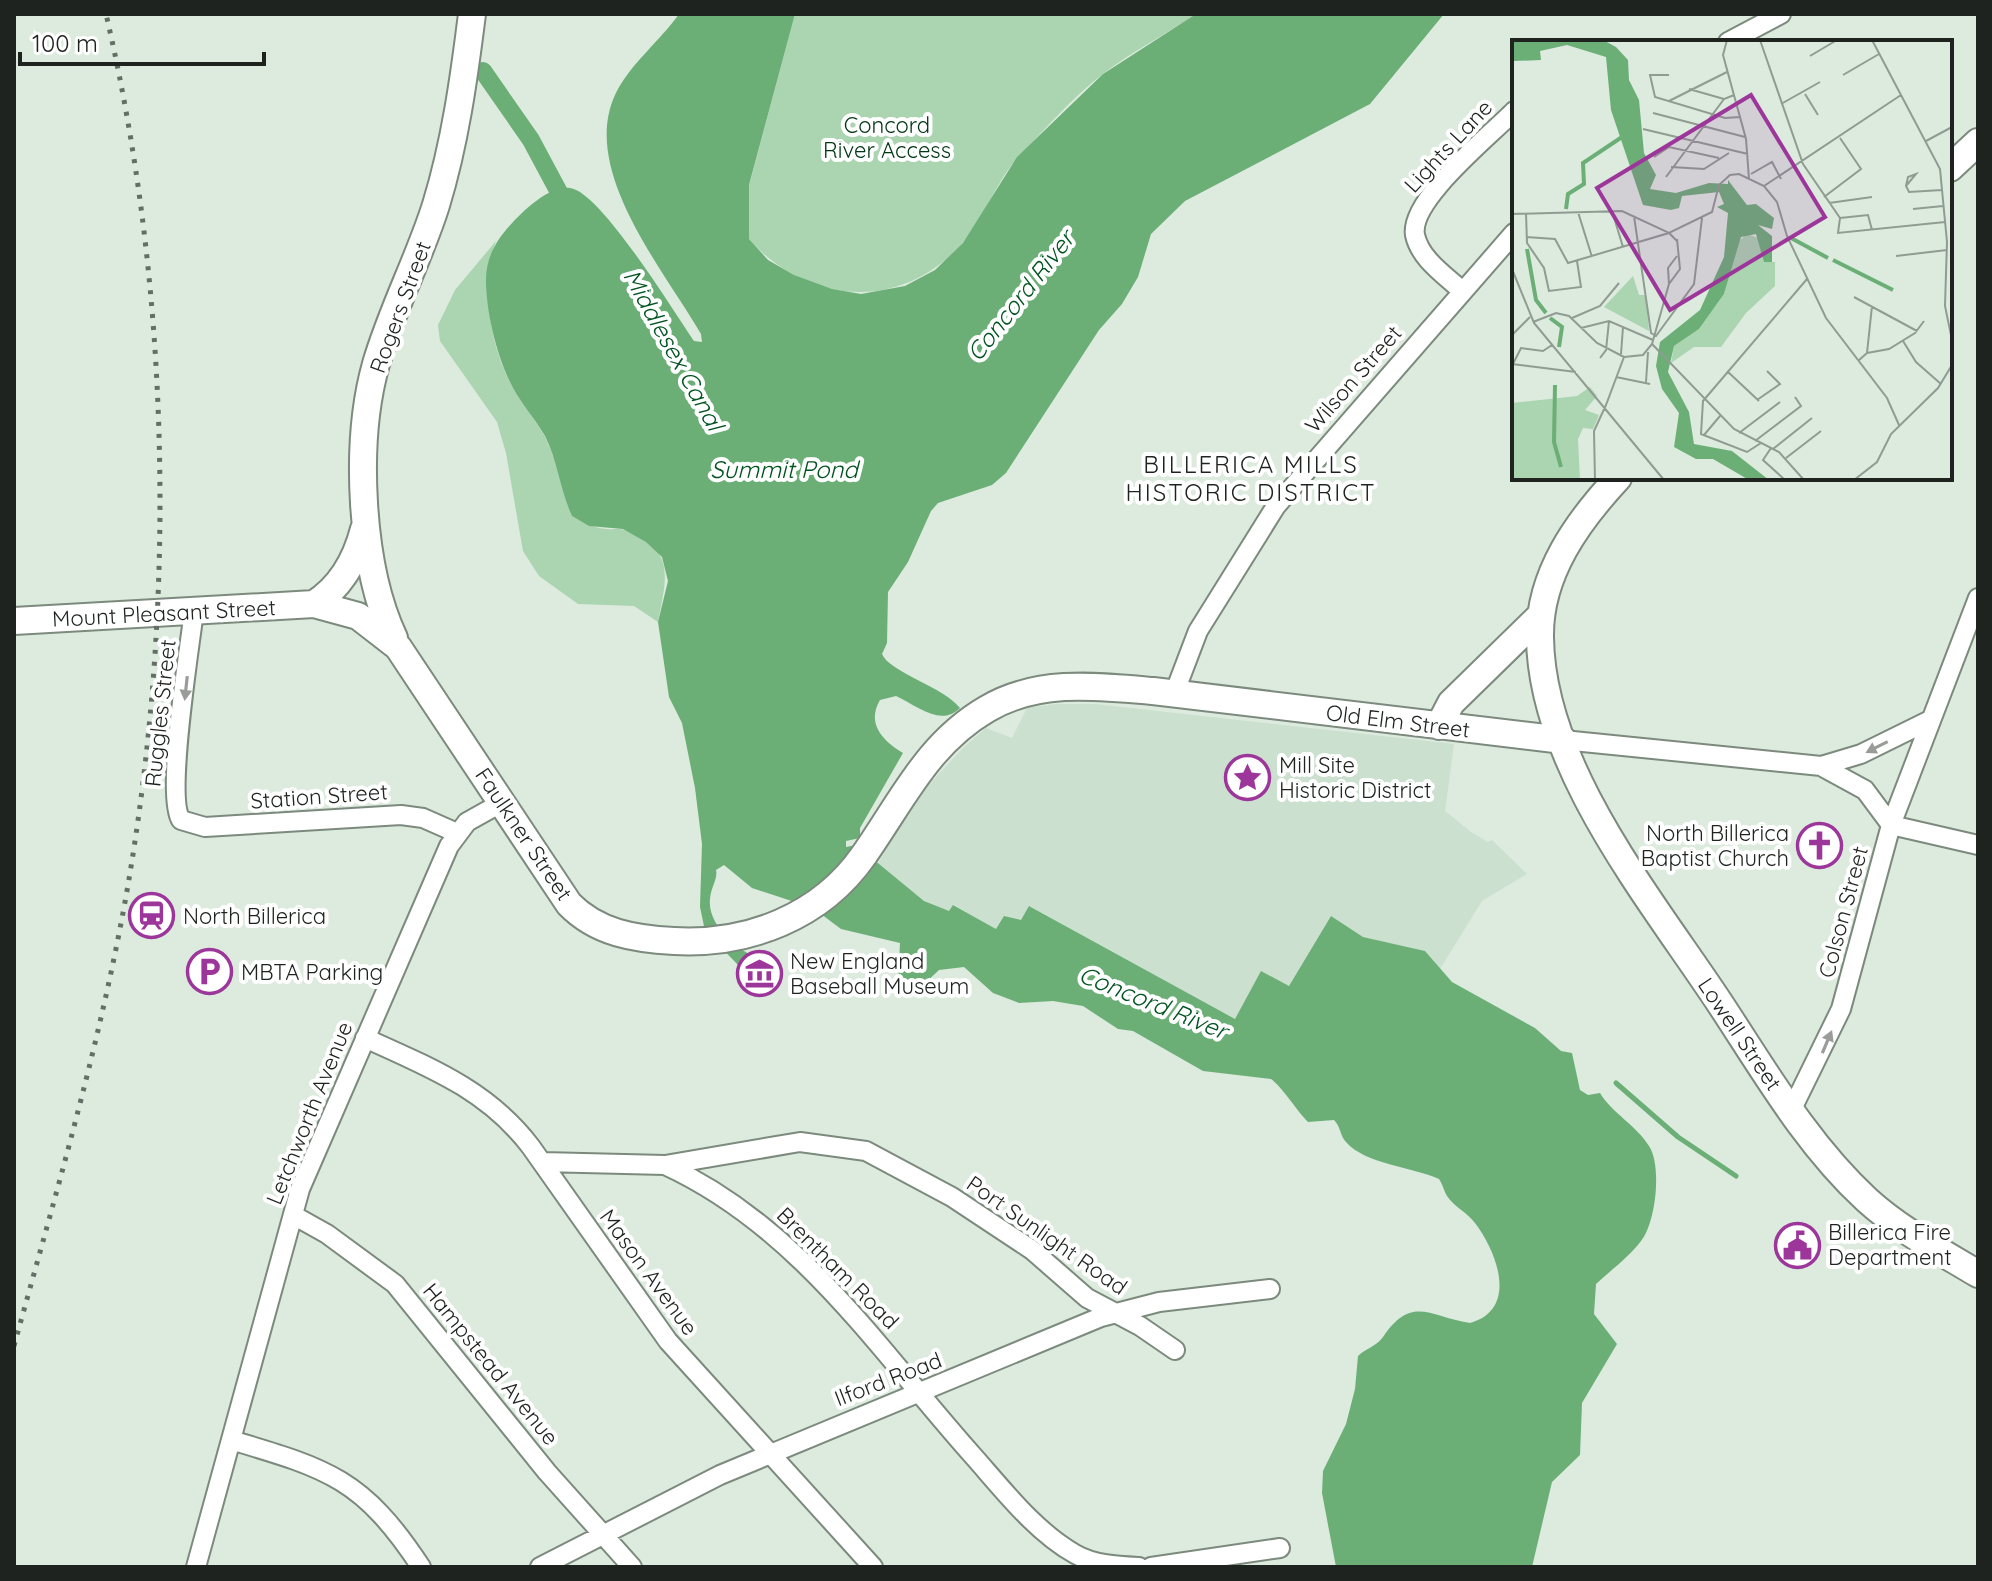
<svg xmlns="http://www.w3.org/2000/svg" width="1992" height="1581" font-family="Quicksand,sans-serif">
  <rect width="100%" height="100%" fill="#dcebde"/>
  <path fill="#cbe0ce" d="M1056 704H1095L1454 744 1445 811 1471 832 1488 842 1492 840 1527 874 1482 901 1440 969 1425 951 1363 937 1331 916 1289 986 1235 1019 1030 906 1021 920 996 929 954 905 950 912 924 901 878 863 919 795 964 747 986 728 1012 738 1027 708Z"/>
  <path fill="#abd4b1" d="M795 14H1196C1166 34 1133 51 1104 73 1074 96 1047 127 1021 154 996 179 985 219 961 245 899 312 808 305 749 239V186Z
    M496 241C481 283 489 344 511 384 521 402 534 418 544 435 558 461 560 491 572 516 584 523 593 528 607 529 613 530 619 528 625 530 677 549 666 579 658 622L634 606 578 604 539 576 523 551 506 453 497 422 440 341 438 325 455 290Z"/>
  <path fill="#6baf77" d="M679 14H795L749 185V239L768 260 794 275 832 289 861 294 905 286 935 270 963 243 1017 157 1103 74 1196 14H1444L1370 104 1185 201 1151 234 1138 277 1122 304 1099 330 1006 473 992 485 938 503 931 511 908 562 888 592 887 643 882 654C889 672 944 687 960 708 941 727 919 707 896 696L880 700C866 724 883 741 903 753L860 828V838L846 841V847L856 845 924 901 949 911 953 905 996 929 1004 916 1021 920 1029 906 1235 1019 1261 971 1289 986 1331 916 1363 937 1425 951 1452 982 1535 1028 1561 1051 1572 1053 1580 1090 1588 1095 1600 1093C1612 1113 1636 1125 1649 1146 1662 1165 1656 1223 1641 1241 1629 1257 1611 1270 1596 1284L1594 1314 1617 1344 1582 1403 1580 1455 1552 1482 1532 1567H1336L1322 1493 1323 1471 1346 1424 1355 1389 1358 1356C1365 1349 1377 1346 1383 1337 1412 1294 1430 1317 1470 1323 1519 1309 1497 1252 1475 1223 1467 1212 1454 1207 1447 1196 1444 1191 1443 1185 1439 1179 1412 1167 1365 1164 1346 1142 1340 1136 1341 1127 1334 1120L1308 1122C1297 1111 1283 1088 1271 1079L1203 1071 1133 1031 1118 1029 1083 1006 1053 1001 1019 1003 993 993 964 967 939 970 922 986 898 984 900 943 841 929 813 908 752 888 724 865 716 870C718 879 711 887 710 899 707 925 738 951 758 958L759 964 740 967 705 931 700 907 702 844 695 788 682 723 669 697 658 622 668 581 662 557 646 542 623 529 589 526 572 516C560 491 558 462 545 436 534 417 518 400 509 380 496 352 486 311 486 280 486 251 503 231 523 212 534 202 553 186 570 188 600 191 674 312 694 341L702 342 701 334C664 270 580 171 615 95 629 65 660 41 679 14Z"/>
  <g fill="none" stroke-linecap="round" stroke-linejoin="round">
    <path stroke="#6baf77" stroke-width="5" d="M1616 1083 1678 1137 1736 1176"/>
    <path stroke="#6baf77" stroke-width="18" d="M483 71 531 140 569 211"/>
    <defs>
      <path id="street" d="M1728 42 1781 14
        M1462 291C1445 275 1420 259 1415 235 1409 200 1490 136 1514 111
        M194 610C190 647 165 796 181 820L205 827 401 815 423 818 457 833
        M1174 694 1198 631 1276 506 1514 233
        M1563 740 1821 766 1865 790 1891 825 1978 845
        M1821 766 1861 754 1930 720
        M365 1038C429 1067 488 1090 531 1147L668 1341 873 1567
        M1791 1111 1841 1009 1891 825 1978 598
        M542 1162 665 1165 800 1142 866 1151 952 1197 1032 1250 1087 1298 1140 1326 1175 1350
        M665 1165C800 1227 879 1351 975 1458 1004 1491 1036 1532 1075 1554 1094 1565 1118 1566 1139 1567
        M293 1215 327 1234 395 1284 547 1472 632 1567
        M231 1440C329 1469 363 1479 421 1567
        M196 1567 300 1189 449 846 467 822 501 803
        M540 1567 720 1475 1101 1317 1159 1302 1270 1289
        M1151 1567 1280 1548"/>
      <path id="secondary" d="M1950 168 1978 142
        M1618 478C1578 521 1539 574 1540 637 1541 766 1650 898 1719 1002 1764 1070 1806 1144 1867 1200 1900 1230 1940 1251 1978 1274
        M314 604C341 587 356 560 364 529
        M14 621 314 604 358 616 398 647 569 904C597 933 635 939 674 941 748 945 821 917 864 855 902 801 927 744 987 709 1037 679 1097 686 1153 691L1563 740
        M394 638C360 566 354 442 376 364 392 309 419 259 436 205 455 143 464 78 472 14
        M1439 726 1451 703 1541 615"/>
    </defs>
    <use href="#street" stroke="#7c8a7e" stroke-width="22"/>
    <use href="#secondary" stroke="#7c8a7e" stroke-width="30"/>
    <use href="#street" stroke="#fff" stroke-width="18"/>
    <use href="#secondary" stroke="#fff" stroke-width="26"/>
    <path stroke="#646d66" stroke-width="5" stroke-dasharray="4 8" stroke-linecap="butt" d="M14 1346C56 1193 101 1041 128 885 176 603 171 293 106 14"/>
  </g>
  <defs><path id="oneway-solid" d="M-6-.8H1V-3.2L6.5 0L1 3.2V.8H-6Z" transform="scale(2)"/></defs>
  <g fill="#9a9c9a">
    <use href="#oneway-solid" transform="translate(186 688) rotate(96)"/>
    <use href="#oneway-solid" transform="translate(1877 747) rotate(153)"/>
    <use href="#oneway-solid" transform="translate(1827 1042) rotate(-67)"/>
  </g>
  <defs>
    <symbol id="sight-ring" viewBox="-11 -11 22 22"><circle r="9.5" fill="#fff" stroke="#9d369a" stroke-width="1.5"/><path d="M0-6L1.8-2.2L6-1.7L2.9 1.2L3.7 5.4L0 3.3L-3.7 5.4L-2.9 1.2L-6-1.7L-1.8-2.2Z" fill="#9d369a"/></symbol>
    <symbol id="church-ring" viewBox="-11 -11 22 22"><circle r="9.5" fill="#fff" stroke="#9d369a" stroke-width="1.5"/><path d="M-1.2-6h2.4v3.5h3.3v2.4h-3.3V6h-2.4V-.1h-3.3v-2.4h3.3Z" fill="#9d369a"/></symbol>
    <symbol id="station-ring" viewBox="-11 -11 22 22"><circle r="9.5" fill="#fff" stroke="#9d369a" stroke-width="1.5"/><path d="M-3-6H3Q5-6 5-4V2Q5 4 3 4L4.5 6H3L1.5 4h-3L-3 6H-4.5L-3 4Q-5 4-5 2V-4Q-5-6-3-6ZM-3.5-4v3h7v-3ZM-3.5 1v1.5H-2V1ZM2 1v1.5H3.5V1Z" fill="#9d369a"/></symbol>
    <symbol id="parking-ring" viewBox="-11 -11 22 22"><circle r="9.5" fill="#fff" stroke="#9d369a" stroke-width="1.5"/><path d="M-3.5-5.5H1a3.5 3.5 0 0 1 0 7H-1V5.5H-3.5ZM-1-3.4V-.6H.8a1.4 1.4 0 0 0 0-2.8Z" fill="#9d369a"/></symbol>
    <symbol id="museum-ring" viewBox="-11 -11 22 22"><circle r="9.5" fill="#fff" stroke="#9d369a" stroke-width="1.5"/><path d="M0-6L6-3V-2H-6V-3ZM-5-1h2V3h-2ZM-1-1h2V3h-2ZM3-1h2V3H3ZM-6 4H6V6H-6Z" fill="#9d369a"/></symbol>
    <symbol id="civic-ring" viewBox="-11 -11 22 22"><circle r="9.5" fill="#fff" stroke="#9d369a" stroke-width="1.5"/><path d="M-.6-6.5H3V-4.5H.6V-3L4-1V1h2V6H-6V1h2V-1L-.6-3ZM-1.2 2.5V6h2.4V2.5Z" fill="#9d369a"/></symbol>
  </defs>
  <g fill-rule="evenodd">
    <use href="#sight-ring" x="1222" y="752" width="51" height="51"/>
    <use href="#church-ring" x="1794" y="820" width="51" height="51"/>
    <use href="#station-ring" x="126" y="890" width="51" height="51"/>
    <use href="#parking-ring" x="184" y="946" width="51" height="51"/>
    <use href="#museum-ring" x="734" y="948" width="51" height="51"/>
    <use href="#civic-ring" x="1772" y="1220" width="51" height="51"/>
  </g>
  <g text-anchor="middle" stroke-width="8" stroke-linejoin="round" paint-order="stroke">
    <g font-size="22" fill="#003612" stroke="#fff">
      <text x="887" y="133">Concord<tspan x="887" dy="25">River Access</tspan></text>
    </g>
    <g font-size="22" fill="#1e231f" stroke="#fff">
      <text transform="translate(1448 146) rotate(-47)" y="8">Lights Lane</text>
      <text transform="translate(400 307) rotate(-70)" y="8">Rogers Street</text>
      <text transform="translate(1353 379) rotate(-49)" y="8">Wilson Street</text>
      <text transform="translate(164 613) rotate(-3)" y="8">Mount Pleasant Street</text>
      <text transform="translate(160 713) rotate(-84)" y="8">Ruggles Street</text>
      <text transform="translate(1398 721) rotate(7)" y="8">Old Elm Street</text>
      <text transform="translate(319 796) rotate(-4)" y="8">Station Street</text>
      <text transform="translate(524 834) rotate(56)" y="8">Faulkner Street</text>
      <text transform="translate(1843 912) rotate(-75)" y="8">Colson Street</text>
      <text transform="translate(1740 1034) rotate(56)" y="8">Lowell Street</text>
      <text transform="translate(309 1113) rotate(-68)" y="8">Letchworth Avenue</text>
      <text transform="translate(1047 1235) rotate(35)" y="8">Port Sunlight Road</text>
      <text transform="translate(838 1268) rotate(45)" y="8">Brentham Road</text>
      <text transform="translate(649 1272) rotate(54)" y="8">Mason Avenue</text>
      <text transform="translate(491 1364) rotate(51)" y="8">Hampstead Avenue</text>
      <text transform="translate(888 1379) rotate(-21)" y="8">Ilford Road</text>
    </g>
    <g font-size="22" fill="#1e231f" stroke="#fff" text-anchor="start">
      <text x="1279" y="773">Mill Site<tspan x="1279" dy="25">Historic District</tspan></text>
      <text x="1789" y="841" text-anchor="end">North Billerica<tspan x="1789" dy="25">Baptist Church</tspan></text>
      <text x="183" y="924">North Billerica</text>
      <text x="790" y="969">New England<tspan x="790" dy="25">Baseball Museum</tspan></text>
      <text x="241" y="980">MBTA Parking</text>
      <text x="1828" y="1240">Billerica Fire<tspan x="1828" dy="25">Department</tspan></text>
    </g>
    <g font-size="24" font-style="italic" fill="#015420" stroke="#fff">
      <text transform="translate(1021 296) rotate(-52)" y="8">Concord River</text>
      <text transform="translate(673 350) rotate(61)" y="8">Middlesex Canal</text>
      <text x="784" y="478">Summit Pond</text>
      <text transform="translate(1153 1003) rotate(22)" y="8">Concord River</text>
    </g>
    <g font-size="24" letter-spacing="2" fill="#1e231f" stroke="#fff">
      <text x="1251" y="473">BILLERICA MILLS<tspan x="1251" dy="28">HISTORIC DISTRICT</tspan></text>
    </g>
  </g>
  <g transform="translate(1512 40)">
    <rect width="440" height="440" fill="#dcebde"/>
    <path d="M235 194 246 198 252 222H263V246L234 273 209 307H182L159 323 162 306 187 289 212 254 228 200ZM121 236 127 255H134L137 291 92 267ZM78 347 85 356 73 370 87 375 81 389 71 388 66 399 68 440H0V363L65 356Z" fill="#abd4b1"/>
    <path d="M0 0H91L104 7 116 20 117 40 127 60 132 113 144 135 138 149 164 153 197 143 216 144V140L235 165 244 164 262 178 260 189 246 185 260 196V222H252L244 194 229 197 212 254 187 289 162 306 156 332 177 372 182 404 220 411 257 440H237L201 419H184L162 407 167 373 150 349 144 326 148 302 188 270 212 217 216 173 205 167 212 164 207 152 170 156 167 168 159 170 131 165 99 70 94 17 55 5 28 11 29 20 2 21Z" fill="#6baf77"/>
    <path fill="none" stroke="#6baf77" stroke-width="4" d="M54 169 56 154 72 144 71 123 113 95M279 198 316 218M15 209 24 260 34 273M321 220 381 250M38 278 50 287 47 307M43 345 42 402 49 427"/>
    <path fill="none" stroke="#909b92" stroke-width="2" d="M215 0 211 15 234 99 237 139M248 0 291 124M360 0 428 129 435 202 433 266 440 300M298 16 325 0M157 35H138L143 57 213 78 228 77M331 35 367 14M177 49 212 59M293 54 306 75M157 61 215 32M269 64 308 42M141 73 233 97M131 89 236 114M414 101 440 87M142 117 157 107 207 118M291 124 328 178 326 193 433 182M159 127 192 129 217 113M239 134 260 122 269 139M154 137 212 59 222 55M252 146 389 55M394 146 396 137 404 134 394 146 397 152 430 150M312 157 349 129 328 98M317 163 360 157M401 169 431 166M100 171 111 207M66 172 80 217M14 173 15 203 32 228 37 251 69 247 65 221M0 174 110 171 157 193 200 172 207 145 218 135 227 134 252 146 265 162 275 196 314 278 375 358 387 385M122 176 139 293 144 296 182 244 190 178M328 178 356 175 360 190M14 197 43 199 56 223 157 193 165 201M384 216 435 210M0 229 22 283 152 440M157 244 168 229 165 199M342 257 405 291M60 278 88 266 107 243M21 282 44 273 57 276 85 303 112 317M69 288 97 281 141 300M0 295 18 277M391 301 404 322 429 344M140 304 222 389 267 412 292 440M355 313 377 309 403 293 412 281M109 314 111 287M112 317 131 315 140 304 157 244 156 228 165 216M88 318 94 310 97 281M346 321 355 313 360 266M0 324 64 332M1 324 9 308 31 311 40 305M215 331 247 361M104 337 138 344M134 342 136 312M245 360 268 344 255 331M94 365 112 317M227 393 268 362M192 395 208 376M243 401 289 366 283 357M249 403 235 412 189 394 191 361 295 239M259 408 251 420 273 440M261 409 300 378M274 418 309 391M83 440 82 391 94 365M342 440 365 422 379 394 426 348 440 325"/>
    <path fill="#9d369a" fill-opacity="0.15" stroke="#9d369a" stroke-width="4" d="M239 55 313 177 158 270 85 148Z"/>
    <rect width="440" height="440" fill="none" stroke="#1e231f" stroke-width="4"/>
  </g>
  <rect width="1992" height="1581" fill="none" stroke="#1e231f" stroke-width="32"/>
  <path d="M20 52v12h244v-12" fill="none" stroke="#1e231f" stroke-width="4"/>
  <text x="32" y="52" font-size="24" fill="#1e231f" stroke="#ffffff" stroke-width="6" paint-order="stroke">100 m</text>
</svg>
